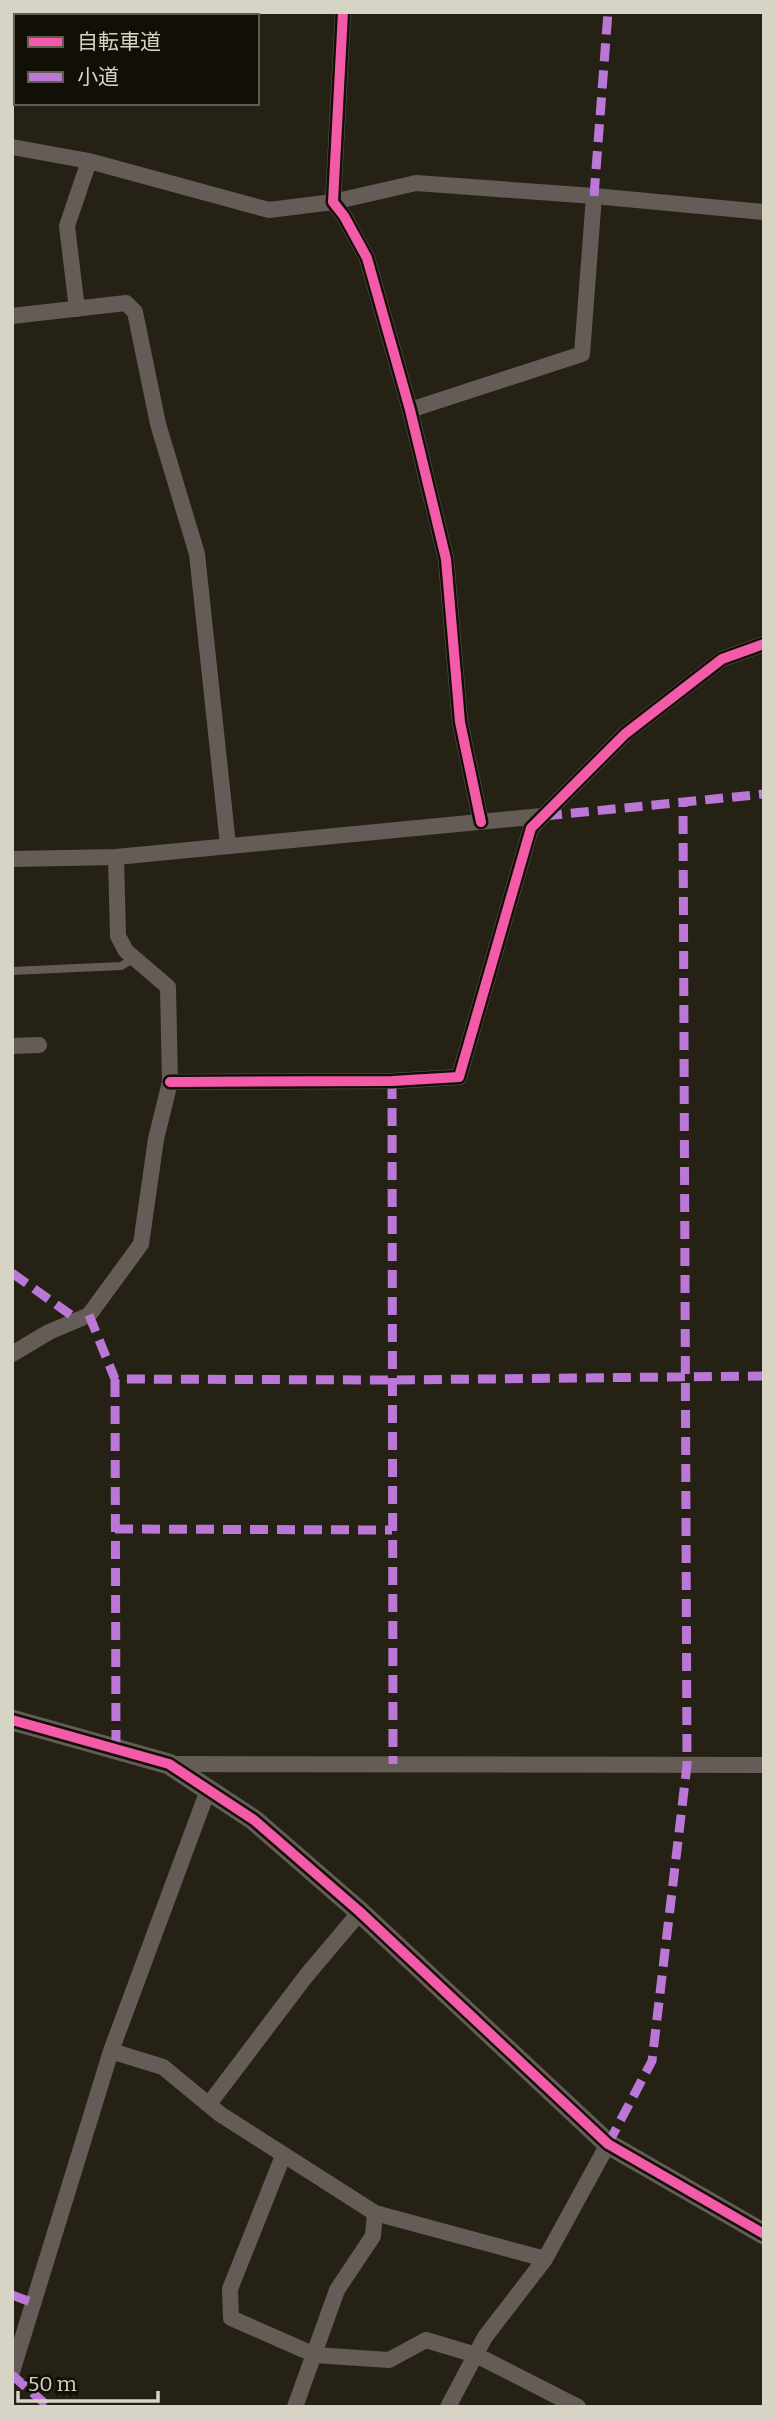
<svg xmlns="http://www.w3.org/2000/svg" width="776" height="2419" font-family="Bitter,'Noto Sans JP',serif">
  <rect width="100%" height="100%" fill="#252215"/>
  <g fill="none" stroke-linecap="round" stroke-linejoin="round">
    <path stroke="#665c57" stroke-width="8" d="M12 971 121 966 134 958"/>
    <path stroke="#665c57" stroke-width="16" d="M343 12 333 202 344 216 367 258 410 410 446 559 460 722 481 822
      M12 147 89 161 269 210 333 202 416 183 594 196 764 212
      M77 309 67 226 89 161
      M12 316 126 303 135 312 158 424 197 554 228 845
      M410 410 582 354 594 196
      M12 859 116 857 542 816
      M12 1046 39 1045
      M170 1082 392 1081 459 1077 531 828 625 734 722 659 764 644
      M12 1354 49 1332 89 1315 141 1244 156 1139 170 1082 168 987 126 951 118 936 116 857
      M169 1764 764 1765
      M111 2051 163 2067 220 2114 375 2213 373 2236 337 2290 295 2407
      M209 2104 306 1976 360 1912
      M283 2156 230 2289 231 2318 315 2355 389 2360 426 2340 476 2355 578 2407
      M375 2213 545 2259
      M12 2372 111 2051 208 1790
      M448 2407 485 2337 545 2259 608 2144"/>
    <path stroke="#665c57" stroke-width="21" d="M12 1720 169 1764 254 1820 360 1912 608 2144 764 2234"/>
    <path stroke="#ba77d6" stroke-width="9" stroke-dasharray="18 9" stroke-linecap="butt" d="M594 196 608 12
      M544 816 764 794
      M392 1081 393 1764
      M12 1273 78 1320
      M89 1315 115 1379 392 1380 764 1376
      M115 1379 116 1749
      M115 1529 392 1530
      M608 2144 652 2061 687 1765 683 803
      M12 2295 34 2303
      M12 2375 49 2407"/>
    <defs>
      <path id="cycleway" d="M343 12 333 202 344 216 367 258 410 410 446 559 460 722 481 822
        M170 1082 392 1081 459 1077 531 828 625 734 722 659 764 644
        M12 1720 169 1764 254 1820 360 1912 608 2144 764 2234"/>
    </defs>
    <use href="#cycleway" stroke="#120f06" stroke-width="15"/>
    <use href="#cycleway" stroke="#f35aa7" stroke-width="10"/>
  </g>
  <rect width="776" height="2419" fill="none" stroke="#d7d3c5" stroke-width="28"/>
  <rect x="14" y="14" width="245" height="91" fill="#120f06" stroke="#615d52" stroke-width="2"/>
  <rect x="28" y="37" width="35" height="10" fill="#f35aa7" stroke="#615d52" stroke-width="2"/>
  <text x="77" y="49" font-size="21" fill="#d7d3c5">自転車道</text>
  <rect x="28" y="72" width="35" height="10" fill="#ba77d6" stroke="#615d52" stroke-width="2"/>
  <text x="77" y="84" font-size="21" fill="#d7d3c5">小道</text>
  <path d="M18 2391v10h140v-10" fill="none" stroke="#d7d3c5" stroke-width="3.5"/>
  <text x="28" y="2391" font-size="21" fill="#d7d3c5" stroke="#120f06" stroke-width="5" paint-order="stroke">50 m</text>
</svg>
